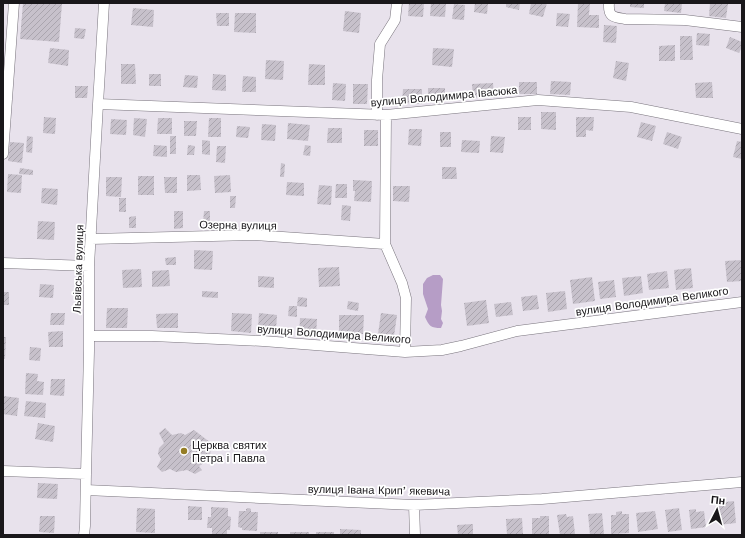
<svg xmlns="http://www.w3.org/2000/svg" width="745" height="538" font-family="'Work Sans',sans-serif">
  <defs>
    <pattern id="building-hatch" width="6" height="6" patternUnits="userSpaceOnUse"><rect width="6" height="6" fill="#c7c1cb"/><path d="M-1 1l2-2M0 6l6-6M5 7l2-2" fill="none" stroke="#aaa5ae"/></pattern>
  </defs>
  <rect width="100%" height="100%" fill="#e8e2ec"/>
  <path fill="#b69dc6" d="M433 275H440L443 279 441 305 442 311 441 319 443 323 441 328C431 328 429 326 425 317L428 309 423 294V284L427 278Z"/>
  <path fill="url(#building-hatch)" d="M23 3H62L59 42 20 39Z
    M409 3H424L423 17 408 16Z
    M431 3H446L445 17 430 16Z
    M475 3H488L487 14 474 12Z
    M506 3H520L519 10 506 7Z
    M531 3H547L543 17 529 14Z
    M578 3H590L589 15H599V28L577 27Z
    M630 3H644V8L630 7Z
    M665 3H682L681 13 664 11Z
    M710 3 728 4 726 18 709 16Z
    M454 4 465 5 464 20 452 19Z
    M133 8 154 10 153 27 131 25Z
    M345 11 361 13 359 33 343 31Z
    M216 13H229V26H217Z
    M235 13H256V33L234 32Z
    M557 13 570 14 568 27 556 26Z
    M604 25 617 26 616 43 603 42Z
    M75 28 86 29 84 39 74 38Z
    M697 33 710 34 709 46 696 45Z
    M680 36H692L693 60H680Z
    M730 37 742 42V47L739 53 726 48Z
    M675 45V61H659V46Z
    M50 48 69 50 68 66 48 63Z
    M433 48 454 49 452 67 432 65Z
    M266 60 284 61 283 80 265 79Z
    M616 61 629 63 626 81 613 78Z
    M121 64H135L136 84H121Z
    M309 64 325 65V85H308Z
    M149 74H161V86H149Z
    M213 74 226 75V91L212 90Z
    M185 75 198 76 197 88 183 87Z
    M243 76 256 77V92H242Z
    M551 81 571 82 570 95 550 94Z
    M519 82H537V94H519Z
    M712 82 713 98H696L695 83Z
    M333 83 346 84 345 101 332 100Z
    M493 83 494 96 473 98 472 84Z
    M353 84H368L367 104H353Z
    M75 86H88L87 98H75Z
    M428 88H445V100H428Z
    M403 89H422V104L402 103Z
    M541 112H556V130L541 129Z
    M44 117 56 118 55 134 43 133Z
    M518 117H531V130H518Z
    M576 117H594L593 131 586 130V137H576Z
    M134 118 147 119 145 137 133 135Z
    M158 118H172V134H157Z
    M209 118H221V137H208Z
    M111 119 127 120 126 135 110 134Z
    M184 121H197L196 136H184Z
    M641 122 656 126 652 141 637 137Z
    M288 123 310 125 308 141 287 139Z
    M262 124 276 125 275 141 261 140Z
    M237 126 250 127 248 138 236 137Z
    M328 128H342V143H327Z
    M409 129H422L421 146 408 145Z
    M364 130H378V146H364Z
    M440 132H451V147H440Z
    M667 132 682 137 678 149 663 144Z
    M27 136 33 137 32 153 26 152Z
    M170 136H176V154H170Z
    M491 136 505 137 503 153 490 152Z
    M202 140 210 141V155L202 154Z
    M462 140 480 141 479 153 461 152Z
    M737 141 742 142V159L733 157Z
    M10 142 24 143 22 163 8 161Z
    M154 145 167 146V157L153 156Z
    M188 145 195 146 194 155H187Z
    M305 145 311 146 310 156 303 155Z
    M217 146H226L225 163 216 162Z
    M281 163 285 164 284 177H280Z
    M442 167H456L457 179H442Z
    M20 168 33 170V175L19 174Z
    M8 174 22 175 21 193 7 192Z
    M187 175H200L201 190 187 191Z
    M230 175 231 192 215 193 214 176Z
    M138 176H154V195H138Z
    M106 177H122L121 197 106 196Z
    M164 177H177V193H165Z
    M353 180 372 181 371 202 354 201 355 191H353Z
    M287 182 304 183V196L286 195Z
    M336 184H347V198H335Z
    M319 185 332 186 331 205 317 204Z
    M393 186H410L409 202 393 201Z
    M42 188 58 189 57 205 41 203Z
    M230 196H236L235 208H230Z
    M119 198H126V212H119Z
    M342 205 351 206 350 221 341 220Z
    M174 211H183V228L174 229Z
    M204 211H210V223H203Z
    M136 216V228H129V217Z
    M38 221 55 222 54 240 37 239Z
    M194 250 213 251 212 270 194 269Z
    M176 257V265H166L165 258Z
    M742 260V281L727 282 725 261Z
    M339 267 340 286 319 287 318 268Z
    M691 268 693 288 676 290 674 270Z
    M141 269 142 287 123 288 122 270Z
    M169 270 170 286 152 287V271Z
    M667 271 669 288 649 290 647 274Z
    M258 276 274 277V288L258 287Z
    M641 276 643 293 624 296 622 278Z
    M592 277 595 301 573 304 570 280Z
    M614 280 616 297 600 299 598 282Z
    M40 284 54 285 53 298 39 297Z
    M202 291 218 292V298L202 297Z
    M565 291 567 309 548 312 546 293Z
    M3 292H9V305H3Z
    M537 295 539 309 523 311 521 297Z
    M298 297 307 298V307L297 306Z
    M486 300 489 323 467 326 464 303Z
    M348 301 359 303 358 311 347 309Z
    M511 302 513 315 496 317 494 304Z
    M289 306H297V317L288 316Z
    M107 308H128L127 328H106Z
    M51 313H65L64 325H50Z
    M178 313V328H157L156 314Z
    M232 313 252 314 251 333 231 331Z
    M259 313 277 315 276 330 258 329Z
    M381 313 397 315 394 336 378 334Z
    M339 315H364L363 334 339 333Z
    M300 318 317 319 316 336H299Z
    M63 331V347H49L48 332Z
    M3 337H6L5 359H3Z
    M30 347 41 348 40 361 29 360Z
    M26 373 38 374 37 381 44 382 43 395 25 394Z
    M51 379H65L64 396 50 395Z
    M3 396 19 398 17 416 3 414Z
    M26 401 46 403 45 418 24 416Z
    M38 423 55 426 53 442 35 439Z
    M165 428 172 435 181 433 185 435 194 430 211 443 210 459 199 466 202 470 195 474 187 470 176 472 170 469 162 472 157 467 161 459 158 454 159 448 164 443 159 433Z
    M38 483 58 484 57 499 37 498Z
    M734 501 736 523 719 525 717 503Z
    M188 506 202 507V520H188Z
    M211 507 228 508V516L231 517 230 530H227V535H212V528H207L208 517H211Z
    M137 508 155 509V533L136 532Z
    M249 508 251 509V512H258L257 531 242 530V528L238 527 239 511H246V509Z
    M679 508 682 530 668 532 665 510Z
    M696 509V512L704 511 706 527 691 529 689 510Z
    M622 511V514H629V533L611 534V515H616V512Z
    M655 511 658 529 638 532 636 513Z
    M602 513 604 534 590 535 588 514Z
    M566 514 567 517 573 516 575 534 560 535 557 515Z
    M40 516H55L54 533 39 532Z
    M540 516H549V535H532V518H540Z
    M522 518 523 535H507L506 519Z
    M473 524V535H458L457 525Z
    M340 529 361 530V535H340Z
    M260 532H278V535H260Z
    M290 532H309V535H290Z
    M316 532H334V535H316Z"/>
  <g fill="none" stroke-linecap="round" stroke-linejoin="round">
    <defs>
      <path id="minor" d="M609 3C608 17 613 17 625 19L685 20 742 27
        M98 104 386 115 538 100 631 107 742 129
        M377 115V80L380 44 395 20 397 3
        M386 115 385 244 402 283 406 298 405 352
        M3 154 14 3
        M91 239 253 235 385 244
        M3 263 89 266
        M89 336H152L263 341 405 352 442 350 461 346 517 331 742 302
        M3 471 86 474
        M86 490 414 505 542 499 742 482
        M414 505 415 535
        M84 535 85 526 86 474 89 351V266L98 104 104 3"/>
    </defs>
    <use href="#minor" stroke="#79747d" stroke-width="11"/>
    <use href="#minor" stroke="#fff" stroke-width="10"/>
  </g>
  <circle fill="#957d25" stroke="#fff" stroke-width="1.5" cx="184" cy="451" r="4"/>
  <g text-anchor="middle" stroke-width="3.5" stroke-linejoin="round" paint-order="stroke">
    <g font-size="11" fill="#19171a" stroke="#fff">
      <text transform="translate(444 96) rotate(-5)" y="4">вулиця Володимира Івасюка</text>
      <text transform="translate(238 225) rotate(1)" y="4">Озерна вулиця</text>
      <text transform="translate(78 269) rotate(-88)" y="4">Львівська вулиця</text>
      <text transform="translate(652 301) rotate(-8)" y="4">вулиця Володимира Великого</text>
      <text transform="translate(334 334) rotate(4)" y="4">вулиця Володимира Великого</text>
      <text transform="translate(379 490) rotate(1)" y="4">вулиця Івана Крипʼякевича</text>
    </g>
    <g font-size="11" fill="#19171a" stroke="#fff" text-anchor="start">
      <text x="192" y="449">Церква святих<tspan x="192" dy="13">Петра і Павла</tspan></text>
    </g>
  </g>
  <rect width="745" height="538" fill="none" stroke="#19171a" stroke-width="8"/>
  <g transform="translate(717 510) rotate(6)" stroke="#ffffff" stroke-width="3" paint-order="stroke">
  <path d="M0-3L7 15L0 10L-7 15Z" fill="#19171a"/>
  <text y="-6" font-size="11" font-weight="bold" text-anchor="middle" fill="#19171a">Пн</text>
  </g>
</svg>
